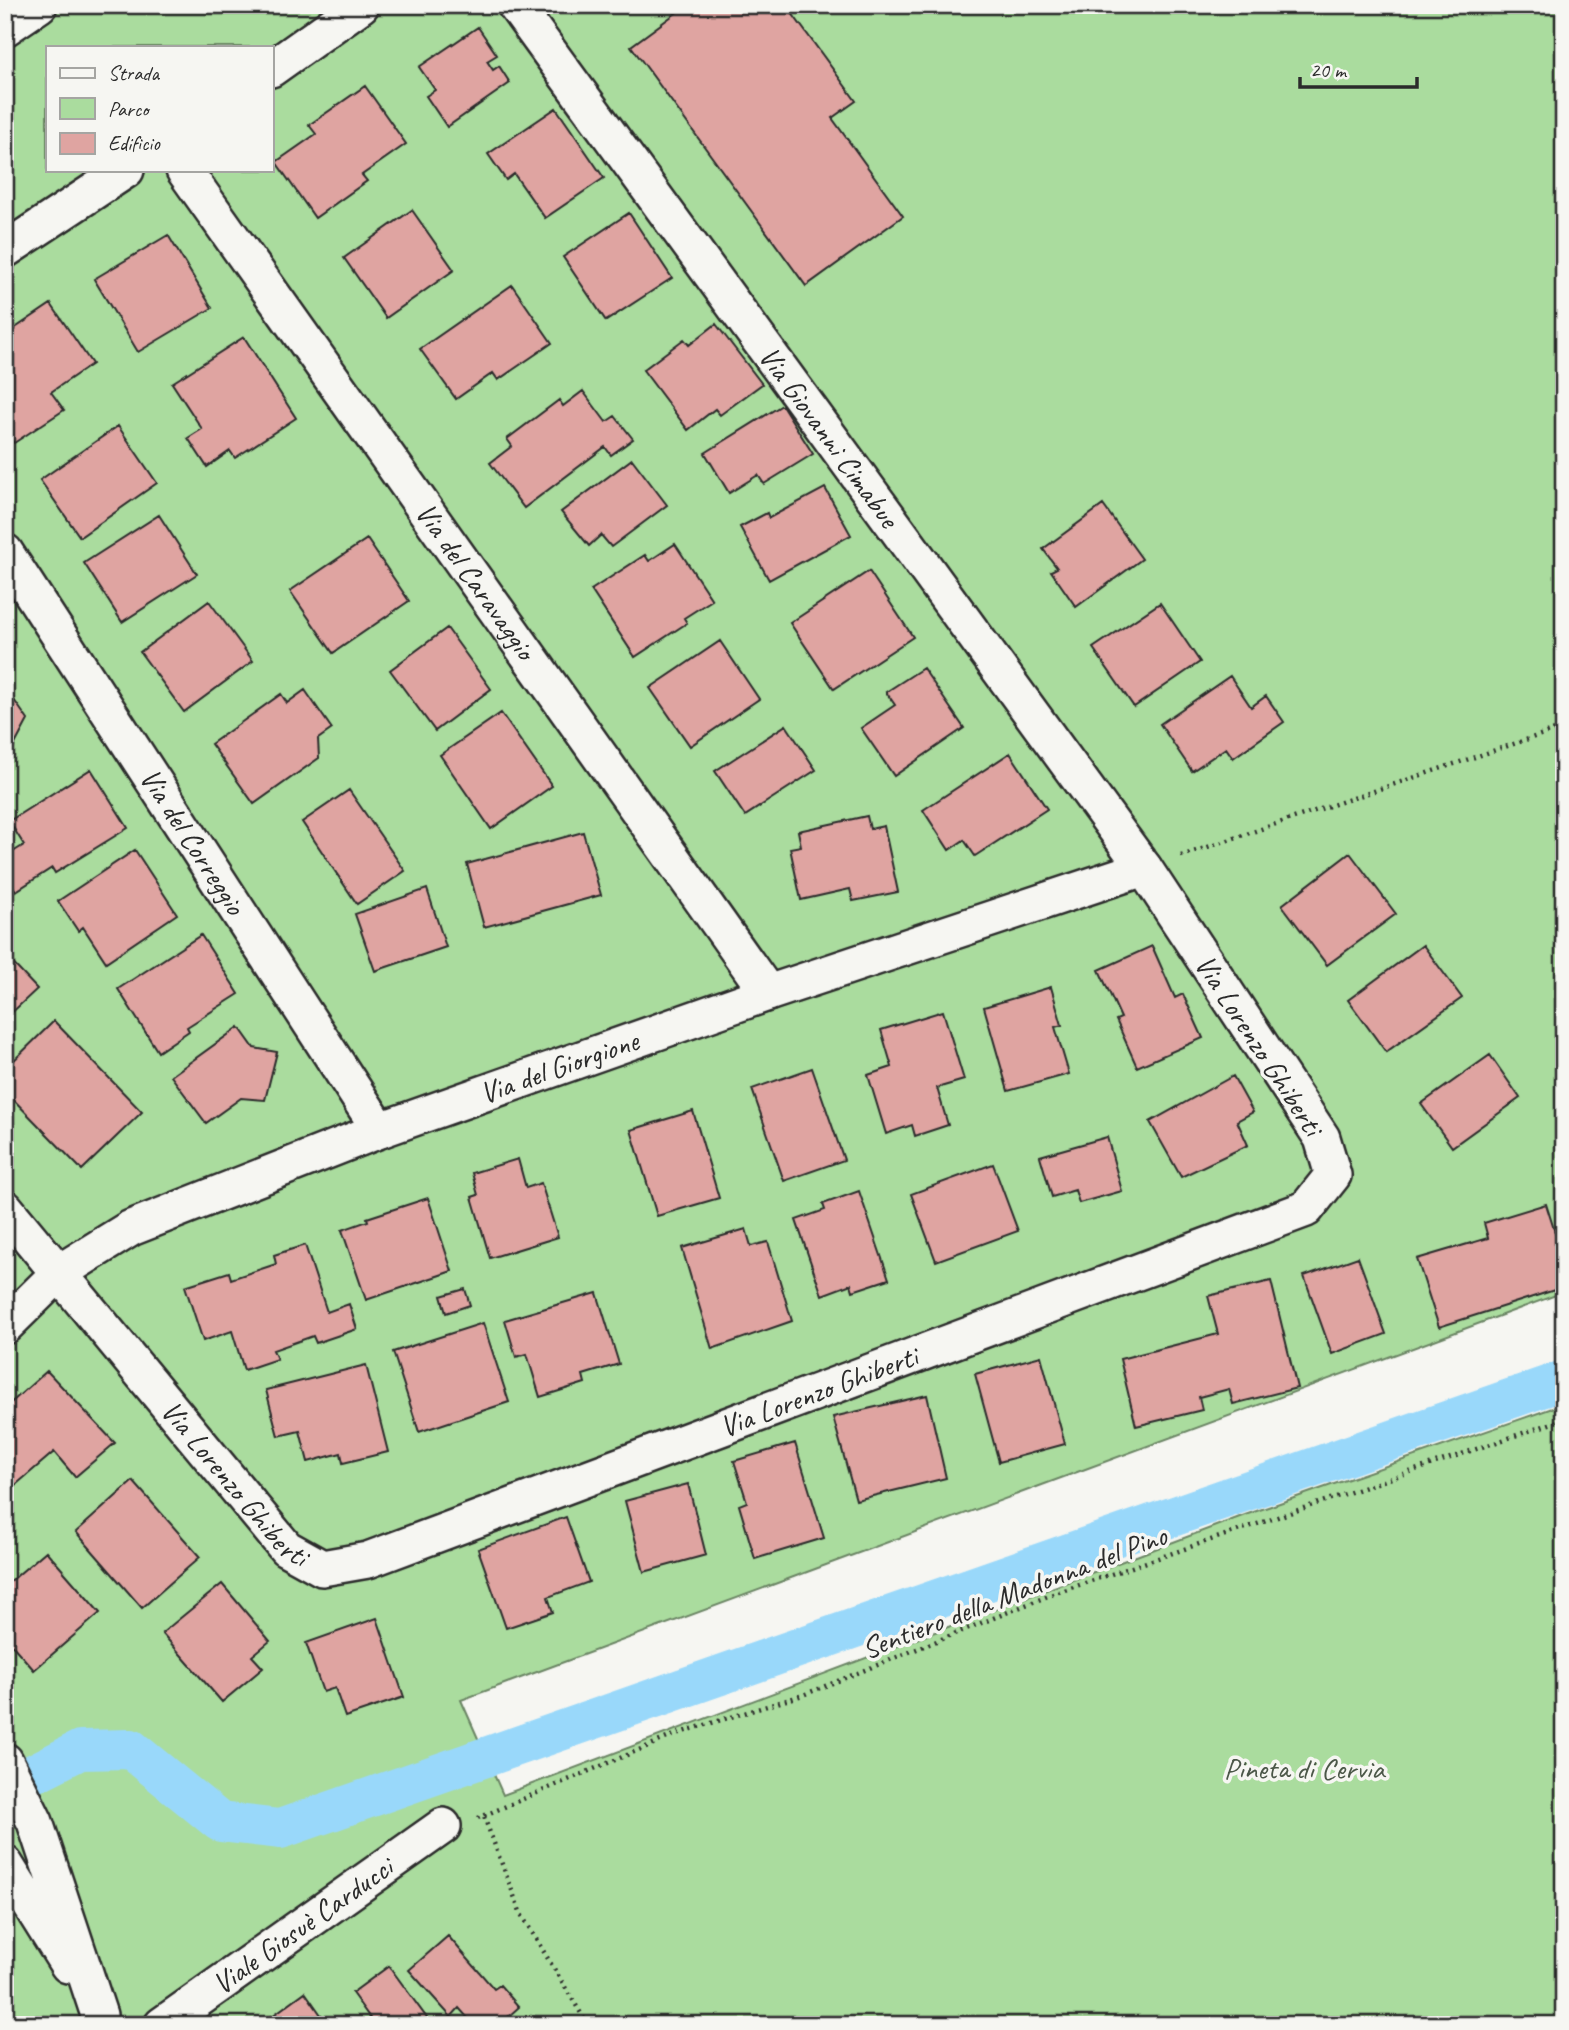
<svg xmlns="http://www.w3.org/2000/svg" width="1569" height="2030" font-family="Caveat,sans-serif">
  <rect width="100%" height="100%" fill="#f6f6f2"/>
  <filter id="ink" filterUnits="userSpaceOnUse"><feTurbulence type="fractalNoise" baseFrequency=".0143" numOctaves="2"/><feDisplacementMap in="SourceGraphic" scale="14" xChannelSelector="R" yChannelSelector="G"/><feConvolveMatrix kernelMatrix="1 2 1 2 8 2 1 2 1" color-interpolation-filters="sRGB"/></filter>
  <g filter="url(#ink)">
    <path fill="#aadc9e" stroke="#6a8464" stroke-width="2" fill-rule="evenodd" d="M5 5H1564V1292L461 1700 503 1795 1245 1515 1564 1404V2025H5ZM47 47H271V170H47Z"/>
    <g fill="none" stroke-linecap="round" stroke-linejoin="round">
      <path stroke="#99d8fa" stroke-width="40" d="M5 1788 80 1750 131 1749 220 1822 280 1829 1564 1380"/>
    </g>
    <path fill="#dfa4a1" stroke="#2b2b2b" stroke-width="2" d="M687 5H786L856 101 832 118 903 216 806 286 631 46Z
      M478 27 497 55 487 61 493 70 499 66 510 83 447 127 426 96 435 90 419 67Z
      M365 86 406 144 362 175 367 181 315 218 276 162 316 134 309 125Z
      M556 108 604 178 545 218 514 174 506 180 488 154Z
      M412 210 454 270 386 318 344 258Z
      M629 213 672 278 606 321 563 257Z
      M168 235 212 308 138 352 94 279Z
      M512 285 552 343 498 380 493 373 456 399 420 349Z
      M51 304 92 364 51 392 64 410 14 443 5 431V335Z
      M716 324 762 384 720 415 715 409 688 430 643 370 684 339 689 345Z
      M244 337 296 418 235 458 230 451 207 467 188 438 202 429 172 383Z
      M583 391 606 422 615 416 633 439 611 455 605 447 524 508 490 463 512 446 507 439 559 400 563 406Z
      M782 405 813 454 764 484 758 475 729 493 705 453Z
      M118 426 157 483 80 537 40 480Z
      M632 459 667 505 611 547 601 535 589 546 561 512Z
      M825 488 851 535 769 580 740 527 767 513 769 518Z
      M1103 505 1142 559 1076 607 1051 571 1057 568 1043 549Z
      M159 515 197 574 122 622 84 563Z
      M367 539 409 601 333 653 290 591Z
      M675 544 712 600 684 618 687 623 635 657 591 590 645 555 649 561Z
      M869 571 913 637 834 689 790 623Z
      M209 601 253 661 184 712 140 652Z
      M1160 603 1200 662 1134 707 1093 648Z
      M447 628 491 689 435 731 390 670Z
      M720 641 759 699 690 746 650 688Z
      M923 668 964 728 894 776 861 728 895 705 886 692Z
      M1230 676 1251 707 1266 696 1284 722 1233 758 1226 748 1192 771 1160 724Z
      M5 687 28 720 5 763Z
      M305 690 332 729 318 739 319 758 254 804 211 744 281 694 287 703Z
      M501 713 552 786 491 829 440 755Z
      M786 725 816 770 745 816 715 771Z
      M1010 753 1047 809 975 856 964 840 949 850 923 810Z
      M91 769 128 828 55 873 52 868 16 891 5 874V857L24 845 9 821Z
      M349 790 405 871 357 904 302 822Z
      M867 816 870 829 884 826 898 892 853 901 850 889 801 900 790 848 801 846 798 831Z
      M583 832 601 895 484 927 467 864Z
      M135 850 177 914 106 962 83 927 78 931 58 901Z
      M1350 853 1396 914 1327 965 1282 905Z
      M427 889 446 947 375 971 355 914Z
      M201 935 239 994 187 1027 189 1031 158 1052 118 989Z
      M1423 945 1462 998 1386 1052 1348 1000Z
      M1152 946 1175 998 1183 994 1203 1038 1137 1067 1116 1020 1121 1018 1099 970Z
      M5 955 37 989 5 1019Z
      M1051 987 1062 1025 1055 1027 1069 1074 1008 1091 984 1007Z
      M943 1011 964 1080 937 1088 948 1125 915 1136 912 1125 886 1134 868 1075 892 1067 881 1030Z
      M54 1021 142 1112 82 1170 5 1091V1069Z
      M239 1027 254 1048 277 1052 265 1100 241 1098 206 1123 171 1076Z
      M1490 1055 1520 1098 1452 1147 1421 1104Z
      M812 1068 844 1160 784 1181 752 1089Z
      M1233 1076 1253 1112 1237 1121 1248 1145 1181 1177 1150 1122Z
      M693 1111 719 1198 657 1216 631 1130Z
      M1107 1137 1122 1191 1079 1203 1075 1190 1052 1197 1040 1156Z
      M518 1159 526 1188 541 1183 558 1237 490 1258 472 1197 478 1195 472 1173Z
      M993 1164 1018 1231 936 1261 911 1194Z
      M859 1191 889 1279 853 1291 851 1284 822 1295 796 1220 825 1210 823 1204Z
      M428 1198 452 1271 366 1300 342 1230 368 1221 367 1218Z
      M1546 1204 1564 1261V1287L1439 1327 1417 1259 1488 1238 1484 1223Z
      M746 1229 751 1246 768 1242 792 1321 712 1349 682 1248Z
      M305 1245 327 1312 349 1304 357 1329 316 1343 313 1336 273 1350 277 1359 244 1370 232 1331 203 1341 185 1286 229 1272 231 1279 276 1264 274 1255Z
      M1358 1257 1386 1334 1332 1354 1304 1276Z
      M1271 1281 1297 1388 1233 1404 1229 1389 1199 1397 1202 1410 1136 1426 1120 1359 1218 1334 1208 1296Z
      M465 1289 470 1305 446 1313 441 1296Z
      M597 1293 619 1364 583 1375 585 1383 540 1397 527 1354 516 1357 505 1320Z
      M483 1323 509 1402 419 1432 393 1352Z
      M1041 1356 1065 1444 999 1462 975 1374Z
      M366 1365 388 1452 343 1463 341 1453 308 1462 300 1431 278 1436 266 1390Z
      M47 1371 115 1443 75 1477 54 1452 11 1489 5 1483V1408Z
      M927 1395 946 1478 856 1500 833 1417Z
      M795 1443 824 1538 755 1559 739 1505 747 1502 734 1461Z
      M133 1481 200 1557 142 1608 76 1532Z
      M688 1484 706 1555 644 1572 625 1501Z
      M566 1517 589 1582 548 1597 553 1612 506 1628 478 1549Z
      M46 1551 100 1613 34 1670 5 1637V1586Z
      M222 1584 270 1641 252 1656 263 1668 222 1702 162 1633Z
      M377 1618 404 1697 345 1717 335 1688 323 1692 306 1643Z
      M448 1936 494 1989 500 1985 519 2007 499 2025H474L459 2008 451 2017 409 1970Z
      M389 1966 429 2021 425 2025H375L352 1993Z
      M305 1992 328 2025H260Z"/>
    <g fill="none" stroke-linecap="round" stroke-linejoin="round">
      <defs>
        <g id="street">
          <path d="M5 28 39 5"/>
          <path d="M271 69 361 5"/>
          <path id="s1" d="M184 170 768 993"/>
          <path d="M5 250 126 170"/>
          <path id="s2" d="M5 552 380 1130"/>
          <path id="s3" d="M5 1208 286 1548 322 1568 368 1560 1306 1209 1333 1175 1322 1138 1144 868 515 5"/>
          <path id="s4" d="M5 1326 60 1272 131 1228 380 1130 768 993 1144 868"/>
          <path d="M5 1761 35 1822 99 2015"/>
          <path d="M5 1864 68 1965"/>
          <path id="s5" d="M162 2025 443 1826"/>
        </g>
      </defs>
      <use href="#street" stroke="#2b2b2b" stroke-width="40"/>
      <path stroke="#2b2b2b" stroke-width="4.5" stroke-dasharray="2 5" stroke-linecap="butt" d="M1181 856 1564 727
        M484 1817 521 1914 588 2025
        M478 1818 679 1733 803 1695 1053 1594 1564 1419"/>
      <use href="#street" stroke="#f6f6f2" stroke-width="35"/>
    </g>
  </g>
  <g text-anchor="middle" stroke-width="7" stroke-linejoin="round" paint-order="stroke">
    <g font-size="30" fill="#2b2b2b" stroke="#f6f6f2">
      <text transform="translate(829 437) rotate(54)" y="10">Via Giovanni Cimabue</text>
      <text dy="10" stroke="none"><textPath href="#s1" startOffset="504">Via del Caravaggio</textPath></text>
      <text dy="10" stroke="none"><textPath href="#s2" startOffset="345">Via del Correggio</textPath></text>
      <text transform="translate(1259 1045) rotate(57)" y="10">Via Lorenzo Ghiberti</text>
      <text dy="10" stroke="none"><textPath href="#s4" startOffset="618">Via del Giorgione</textPath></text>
      <text dy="10" stroke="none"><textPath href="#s3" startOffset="1010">Via Lorenzo Ghiberti</textPath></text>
      <text dy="10" stroke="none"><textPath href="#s3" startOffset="359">Via Lorenzo Ghiberti</textPath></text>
      <text transform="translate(1014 1592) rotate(-21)" y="10">Sentiero della Madonna del Pino</text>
      <text dy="10" stroke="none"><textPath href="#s5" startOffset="172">Viale Giosuè Carducci</textPath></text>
    </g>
    <g font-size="30" fill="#4b5748" stroke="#f6f6f2">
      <text x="1304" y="1778">Pineta di Cervia</text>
    </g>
  </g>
  <rect width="1569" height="2030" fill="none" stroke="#f6f6f2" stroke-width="28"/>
  <rect x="14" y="14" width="1541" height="2002" fill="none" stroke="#2b2b2b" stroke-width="2.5" filter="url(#ink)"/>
  <rect x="46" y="46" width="228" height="126" fill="#f6f6f2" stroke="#a5a5a2" stroke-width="2"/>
  <rect x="60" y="68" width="35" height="10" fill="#f6f6f2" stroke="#a5a5a2" stroke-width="2"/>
  <text x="108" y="80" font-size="21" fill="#2b2b2b">Strada</text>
  <rect x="60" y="98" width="35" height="21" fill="#aadc9e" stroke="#a5a5a2" stroke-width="2"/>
  <text x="108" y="116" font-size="21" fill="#2b2b2b">Parco</text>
  <rect x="60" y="133" width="35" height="21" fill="#dfa4a1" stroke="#a5a5a2" stroke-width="2"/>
  <text x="108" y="150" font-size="21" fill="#2b2b2b">Edificio</text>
  <path d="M1300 77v10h117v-10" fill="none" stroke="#2b2b2b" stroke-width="3.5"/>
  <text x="1310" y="77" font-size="21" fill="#2b2b2b" stroke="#f6f6f2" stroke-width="5" paint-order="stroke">20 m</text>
</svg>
